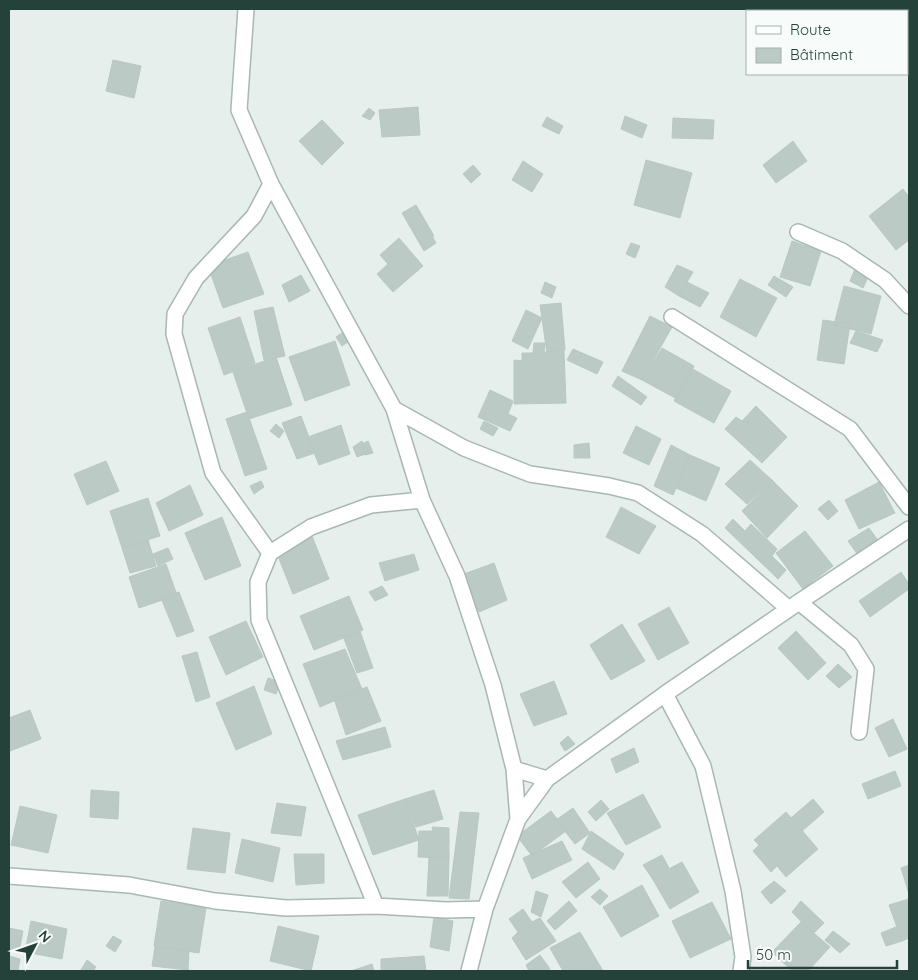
<svg xmlns="http://www.w3.org/2000/svg" width="918" height="980" font-family="Quicksand,sans-serif">
  <rect width="100%" height="100%" fill="#e6efeb"/>
  <path fill="#bbcac4" stroke="#b8c9c2" d="M113 60 141 66 134 98 106 91Z
    M418 107 420 135 382 137 379 110Z
    M369 108 375 113 370 120 362 116Z
    M625 116 647 125 642 138 621 129Z
    M547 117 563 126 559 134 542 126Z
    M673 118 714 120 713 139 672 138Z
    M322 120 344 143 322 165 299 141Z
    M793 141 807 161 776 183 763 165Z
    M646 160 692 173 680 218 634 205Z
    M523 161 543 174 532 192 512 180Z
    M473 165 481 174 471 183 463 174Z
    M903 189 909 197V240L896 250 869 216Z
    M416 205 434 236H432L436 243 424 251 402 213Z
    M399 238 423 266 393 292 377 274 388 264 380 255Z
    M792 241 821 251 810 286 780 277Z
    M631 243 640 246 635 258 626 254Z
    M248 252 264 294 223 308 208 266Z
    M677 265 693 272 679 296 665 287Z
    M855 269 868 277 863 288 850 281Z
    M301 275 310 291 289 302 282 285Z
    M774 276 793 287 786 297 768 285Z
    M740 279 777 298 756 337 720 317Z
    M545 282 556 287 552 298 541 293Z
    M687 282 709 293 700 307 679 296Z
    M844 286 881 296 871 334 834 325Z
    M561 303 565 350 547 353 540 305Z
    M273 307 285 356 264 360 254 311Z
    M526 310 542 318 528 349 512 341Z
    M650 316 672 327 642 380 622 371Z
    M240 317 255 363 224 375 208 328Z
    M823 320 850 324 844 364 817 360Z
    M349 328 355 337 342 346 336 337Z
    M856 331 883 340 877 352 850 343Z
    M335 341 350 385 305 401 289 357Z
    M534 343H545L544 352 564 351 566 403 514 404V360L522 361V353H533Z
    M662 348 694 366 677 399 642 380Z
    M573 349 603 362 597 374 567 360Z
    M276 357 292 405 249 419 233 372Z
    M691 368 731 391 714 423 674 401Z
    M618 376 647 397 641 405 612 386Z
    M490 390 513 401 508 414 517 418 510 431 478 417Z
    M756 406 787 437 762 463 725 429 736 417 742 421Z
    M247 412 267 469 245 476 226 419Z
    M301 416 315 453 297 459 282 423Z
    M484 421 498 428 493 436 480 429Z
    M276 424 284 431 279 438 270 431Z
    M341 425 350 454 319 465 308 437Z
    M636 426 661 439 649 465 623 453Z
    M362 441 368 453 357 457 353 447Z
    M368 441 373 453 365 455 362 444Z
    M589 443 590 458H574V445Z
    M671 445 690 455 673 495 654 486Z
    M690 455 720 468 706 501 676 488Z
    M750 460 772 480 747 504 725 484Z
    M106 461 119 491 87 505 74 474Z
    M772 480 798 506 767 538 742 511Z
    M261 481 264 487 254 494 250 486Z
    M879 482 895 513 859 529 845 500Z
    M190 485 203 515 169 531 156 503Z
    M148 498 160 536 122 548 110 511Z
    M829 500 838 511 828 520 818 509Z
    M621 507 656 526 639 554 606 537Z
    M222 517 241 566 205 580 185 533Z
    M733 519 745 531 751 524 777 549 772 556 786 570 778 579 725 528Z
    M869 528 879 542 858 555 848 541Z
    M805 531 833 566 803 589 776 553Z
    M312 536 329 579 293 594 276 551Z
    M148 540 156 566 130 573 122 548Z
    M168 548 173 559 158 566 153 554Z
    M414 554 419 570 385 581 379 563Z
    M494 563 507 600 479 612 464 574Z
    M166 564 177 595 139 608 129 577Z
    M901 572 909 584V589L870 617 859 601Z
    M382 586 388 595 375 601 369 592Z
    M179 592 194 631 177 637 161 598Z
    M349 596 363 630 314 650 300 616Z
    M669 607 689 643 658 660 638 624Z
    M246 621 263 657 226 675 209 637Z
    M622 624 645 661 611 680 590 645Z
    M360 631 373 668 357 673 343 636Z
    M796 631 826 663 808 680 778 648Z
    M345 649 362 689 320 707 303 664Z
    M197 652 210 697 196 702 182 656Z
    M838 664 852 677 839 688 826 676Z
    M268 678 280 682 276 694 264 690Z
    M554 681 567 714 534 726 520 694Z
    M254 686 272 734 236 750 216 703Z
    M367 687 381 721 346 735 334 699Z
    M30 710 41 739 10 751 9 746V718Z
    M893 719 907 749 889 757 875 728Z
    M385 727 391 747 343 760 336 741Z
    M568 736 575 744 565 751 560 743Z
    M634 748 639 762 616 773 611 759Z
    M895 771 901 786 868 799 862 784Z
    M91 790 119 792 118 819 90 817Z
    M434 790 443 819 416 827 405 799Z
    M643 794 661 827 626 845 607 813Z
    M405 799 419 840 373 855 358 815Z
    M813 799 824 812 802 831 791 818Z
    M601 800 609 809 596 821 588 812Z
    M277 803 306 807 301 836 271 833Z
    M20 806 57 815 48 853 11 845Z
    M573 808 590 833 575 844 556 820Z
    M551 811 566 831 532 856 517 836Z
    M460 812 479 813 469 899 449 898Z
    M786 812 818 849 786 877 777 866 771 872 753 851 759 845 754 840Z
    M432 827 449 828V858L418 857 419 831H433Z
    M193 828 230 833 225 873 187 869Z
    M591 831 624 854 614 870 582 849Z
    M242 839 280 848 273 882 235 873Z
    M562 841 572 860 532 879 523 858Z
    M294 854H324V883L296 885Z
    M662 855 669 868 652 878 643 865Z
    M429 857 449 858 448 896H427Z
    M588 862 600 879 576 898 562 882Z
    M682 862 699 892 670 909 652 878Z
    M909 865V894L901 868Z
    M774 881 786 891 771 904 761 892Z
    M642 885 659 916 621 937 603 907Z
    M600 889 608 896 600 905 591 897Z
    M536 891 548 895 541 917 531 912Z
    M909 899V938L902 941 889 905Z
    M161 901 206 908 199 953 154 946Z
    M569 901 577 911 555 930 547 921Z
    M801 901 824 923 813 934 792 912Z
    M712 902 731 939 690 958 672 921Z
    M523 909 532 922 540 918 556 941 526 960 512 938 518 932 509 919Z
    M434 917 453 921 449 951 430 947Z
    M31 921 67 929 62 959 25 952Z
    M801 922 830 947 808 971H792L772 952Z
    M278 926 319 936 311 971 270 961Z
    M896 927 902 941 886 946 881 933Z
    M9 928 23 931 19 952 9 950Z
    M833 931 850 944 840 953 825 940Z
    M580 932 603 971H563L550 948Z
    M113 936 122 941 115 952 106 946Z
    M155 947 189 950 188 970 152 966Z
    M540 955 550 969 547 971H529L526 965Z
    M9 956 20 959 18 971H9Z
    M424 956 426 971H381V959Z
    M87 960 96 967 93 971H82L81 970Z
    M372 964 374 971H351Z"/>
  <g fill="none" stroke-linecap="round" stroke-linejoin="round">
    <defs>
      <path id="street" d="M246 9 239 110 271 184 394 409 422 500 457 576 493 685 514 769 518 819 485 909 469 971
        M798 232 842 251 885 280 909 306
        M672 317 850 429 909 507
        M394 409 464 448 530 474 609 486 638 493 702 534 789 609
        M270 553 213 473 174 334 175 314 196 278 254 216 271 184
        M799 602 851 645 866 669 859 732
        M665 694 703 766 733 891 743 957 741 971
        M514 769 547 779 665 694 799 602 909 529
        M518 819 547 779
        M9 876 129 885 215 901 286 908 376 906 446 910 485 909
        M376 906 259 620 258 582 270 553 311 527 371 505 422 500"/>
    </defs>
    <use href="#street" stroke="#a8b8b2" stroke-width="18"/>
    <use href="#street" stroke="#fff" stroke-width="15"/>
  </g>
  <rect width="918" height="980" fill="none" stroke="#24423a" stroke-width="20"/>
  <rect x="746" y="10" width="162" height="65" fill="#f7fbf9" stroke="#a3b1ad"/>
  <rect x="756" y="26" width="25" height="8" fill="#ffffff" stroke="#a3b1ad"/>
  <text x="790" y="35" font-size="15" fill="#24423a">Route</text>
  <rect x="756" y="48" width="25" height="15" fill="#bbcac4" stroke="#a3b1ad"/>
  <text x="790" y="60" font-size="15" fill="#24423a">Bâtiment</text>
  <g transform="translate(35 945) rotate(49)" stroke="#f7fbf9" stroke-width="4" paint-order="stroke">
  <path d="M0-4L9 19L0 12L-9 19Z" fill="#24423a"/>
  <text y="-8" font-size="14" font-weight="bold" text-anchor="middle" fill="#24423a">N</text>
  </g>
  <path d="M748 960v8h149v-8" fill="none" stroke="#24423a" stroke-width="2.5"/>
  <text x="756" y="960" font-size="15" fill="#24423a" stroke="#f7fbf9" stroke-width="4" paint-order="stroke">50 m</text>
</svg>
